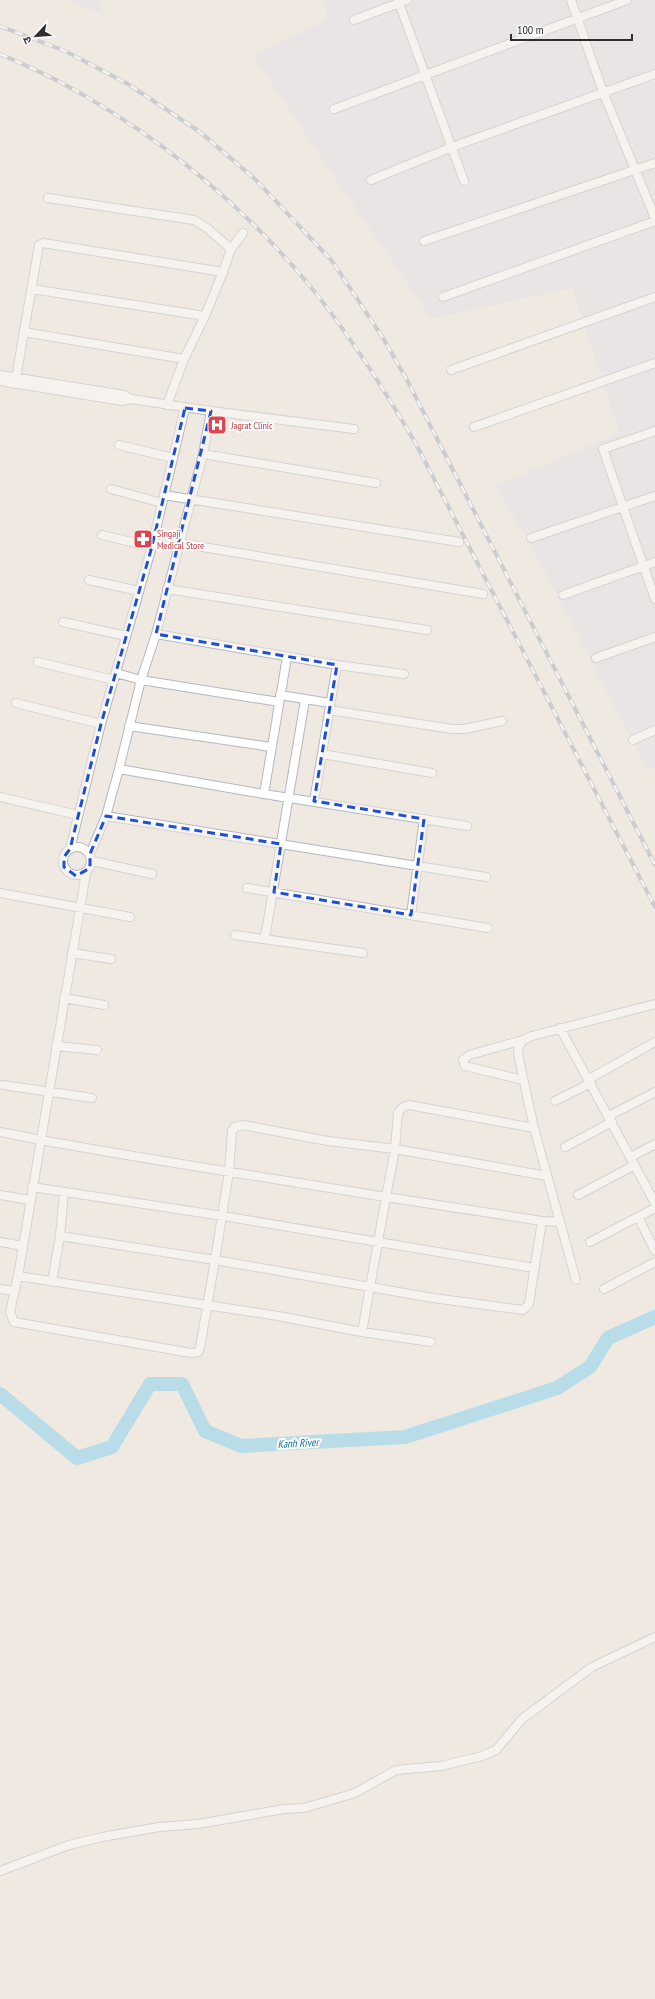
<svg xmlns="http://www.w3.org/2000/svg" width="655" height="1999" font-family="'PT Sans Narrow','Noto Sans Devanagari',sans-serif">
  <rect width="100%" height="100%" fill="#efe9e1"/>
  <path fill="#e3e1e8" d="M65 0H99L104 15Z
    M323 0H655V768L647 771 547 575 496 486 619 433 572 288 431 319 253 56 327 20Z"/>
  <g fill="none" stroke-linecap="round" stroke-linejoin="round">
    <path stroke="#75cff0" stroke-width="14" d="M0 1394 77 1458 112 1447 150 1384H182L205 1431 241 1446 405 1437 557 1388 590 1367 608 1338 655 1317"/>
    <defs>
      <path id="minor" d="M571 0 603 92 655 218
        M399 3 464 181
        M354 20 407 0
        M334 109 627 0
        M371 180 452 147 655 74
        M48 198 194 220 207 228 231 249
        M424 241 655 163
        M32 289 205 316
        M443 297 655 221
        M24 332 184 359
        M451 370 655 297
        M0 375 124 395 131 399
        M0 381 122 401 131 399 211 411 203 454 156 634 141 680 119 769 106 816 90 854
        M15 384 39 245 43 243 223 272
        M167 405 184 359 205 316 223 272 231 249 243 233
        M211 411 354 429
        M474 427 655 363
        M655 431 603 449 655 599
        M119 445 173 458
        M203 454 376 483
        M111 489 162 503
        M164 495 459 542
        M102 535 152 547
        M531 538 655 496
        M179 543 483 594
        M89 580 139 591
        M167 589 427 630
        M563 595 655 562
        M63 622 126 636
        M156 634 337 665 404 674
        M596 658 655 637
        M38 662 114 680
        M116 673 141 680 279 702
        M280 695 330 703
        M16 703 101 724
        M329 710 452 729H464L502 721
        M129 726 271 747
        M633 740 655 730
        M322 754 432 773
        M119 769 264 794 467 826
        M264 794 287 657
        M0 797 78 815
        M314 801 337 665
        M106 816 486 877
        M63 861a14 14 0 1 1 28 0a14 14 0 1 1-28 0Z
        M70 849 101 724 151 550 185 408
        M92 861 152 874
        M86 873 41 1140C155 1161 271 1178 386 1197L395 1149 398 1113 403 1107 409 1105 534 1128 560 1222 542 1221 529 1304 523 1310 433 1298 215 1260 229 1172 232 1131 235 1127 243 1125 328 1141 395 1149 547 1176
        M247 888 488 928
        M0 893 130 917
        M411 915 424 819
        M235 935 363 953
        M265 938 305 700
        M72 953 111 959
        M64 998 104 1005
        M560 1028 655 1203
        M523 1040 469 1055 463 1060 465 1066 523 1080
        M56 1046 97 1050
        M589 1079 655 1042
        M3 1085 92 1098
        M555 1101 591 1083
        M609 1116 655 1092
        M534 1128 518 1054 519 1046 523 1040 532 1036 655 1004
        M0 1132 41 1140 18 1276 10 1312 14 1322 191 1353 198 1352 200 1348 215 1260 60 1236
        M565 1147 612 1122
        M631 1157 655 1144
        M32 1187 223 1216 534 1268
        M0 1195 30 1200
        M578 1195 635 1165
        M638 1217 655 1251
        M560 1222 576 1280
        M0 1242 23 1246
        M590 1242 655 1208
        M18 1276 278 1316 362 1332 431 1342
        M52 1282 60 1236 64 1192
        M0 1289 15 1291
        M604 1289 655 1262
        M362 1332 386 1197 542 1221
        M0 1871 69 1845 102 1837 159 1827 198 1824 284 1809 304 1808 355 1793 396 1770 441 1766 482 1756 496 1750 522 1719 592 1667 655 1637"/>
    </defs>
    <use href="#minor" stroke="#b4b7c1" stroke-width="10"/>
    <use href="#minor" stroke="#fff" stroke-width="8"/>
    <defs>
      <path id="rail" d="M0 26 65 51 128 84 200 132 256 180 332 261 383 338 407 380 655 865
        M0 54C20 63 41 72 60 82 155 133 241 203 310 286 350 335 384 389 416 444L655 907"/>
    </defs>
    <use href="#rail" stroke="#a3a6b8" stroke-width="4"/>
    <use href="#rail" stroke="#fff" stroke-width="2.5" stroke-dasharray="8" stroke-linecap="butt"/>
  </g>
  <path d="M0 0H655V1999H0ZM185 408 211 411 156 634 337 665 314 801 424 819 411 915 274 892 281 844 106 816 90 854V868L76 876 64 867V857L70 849 101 724 151 550Z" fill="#efe9e1" fill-opacity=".55" fill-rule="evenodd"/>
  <path fill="none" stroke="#1d4ed8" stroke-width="3" stroke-dasharray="8 5" stroke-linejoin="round" d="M185 408 211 411 156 634 337 665 314 801 424 819 411 915 274 892 281 844 106 816 90 854V868L76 876 64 867V857L70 849 101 724 151 550Z"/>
  <defs>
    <symbol id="hospital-square" viewBox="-11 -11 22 22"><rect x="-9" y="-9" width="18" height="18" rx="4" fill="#e0444e" stroke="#fff"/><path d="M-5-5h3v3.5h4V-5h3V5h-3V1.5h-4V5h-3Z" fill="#fff"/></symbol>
    <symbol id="pharmacy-square" viewBox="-11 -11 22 22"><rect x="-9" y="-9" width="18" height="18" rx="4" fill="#e0444e" stroke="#fff"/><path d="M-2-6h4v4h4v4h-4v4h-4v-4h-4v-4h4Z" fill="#fff"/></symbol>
  </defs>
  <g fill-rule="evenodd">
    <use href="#hospital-square" x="206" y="414" width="22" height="22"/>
    <use href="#pharmacy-square" x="132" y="528" width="22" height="22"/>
  </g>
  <g text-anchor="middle" stroke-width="4" stroke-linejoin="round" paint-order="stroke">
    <g font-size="10" fill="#be3a42" stroke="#fff" text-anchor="start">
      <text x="231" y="429">Jagrat Clinic</text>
      <text x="157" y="537">Singaji<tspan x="157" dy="12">Medical Store</tspan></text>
    </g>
    <g font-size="11" font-style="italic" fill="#0d6fa3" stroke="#fff">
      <text transform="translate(298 1443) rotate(-3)" y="4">Kanh River</text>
    </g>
  </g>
  <g transform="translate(36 36) rotate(244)" stroke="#ffffff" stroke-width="3" paint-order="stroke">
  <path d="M0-3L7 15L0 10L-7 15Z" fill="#2e2e2e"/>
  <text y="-6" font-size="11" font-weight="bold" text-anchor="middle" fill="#2e2e2e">उ</text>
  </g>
  <path d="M511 34v6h121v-6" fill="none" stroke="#2e2e2e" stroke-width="2"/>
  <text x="517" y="34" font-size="12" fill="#2e2e2e" stroke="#ffffff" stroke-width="3" paint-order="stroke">100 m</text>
</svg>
